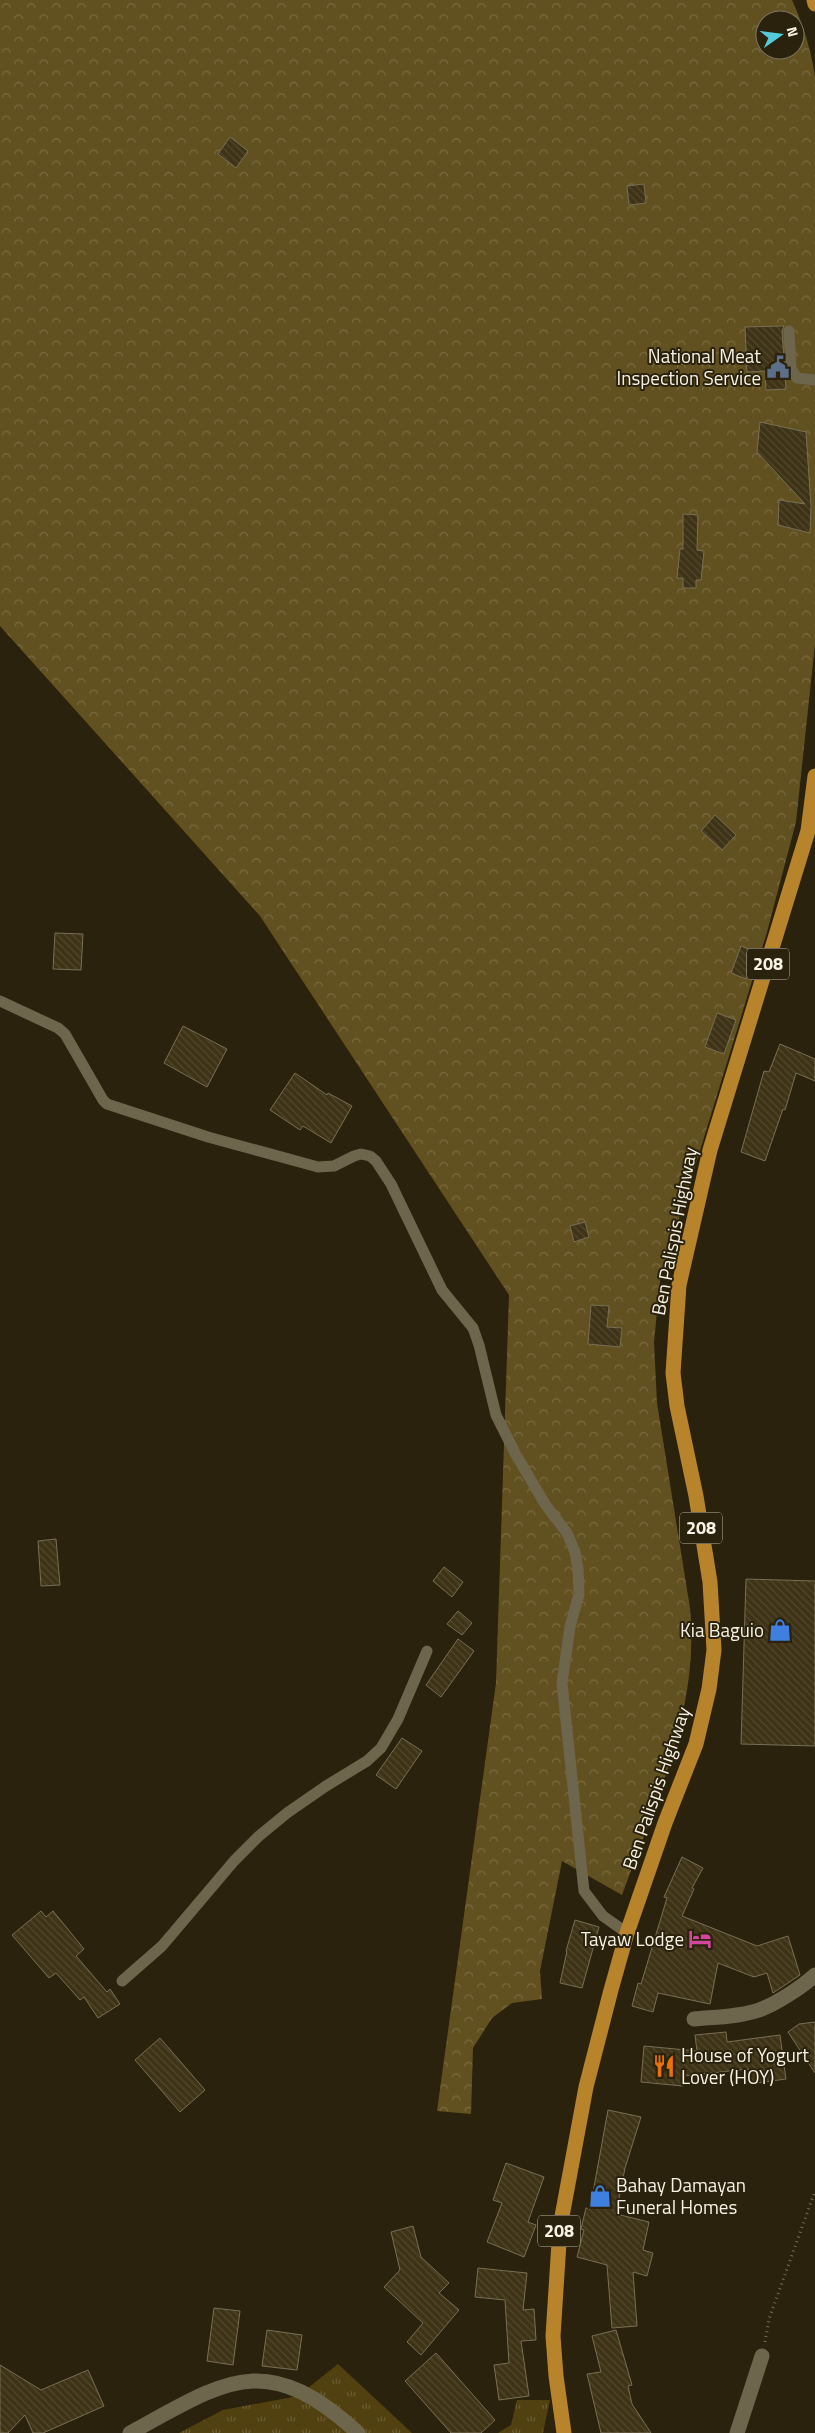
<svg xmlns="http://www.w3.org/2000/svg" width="815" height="2433" font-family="'Titillium Web',sans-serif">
  <defs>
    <pattern id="grass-tufts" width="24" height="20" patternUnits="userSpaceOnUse" patternTransform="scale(1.25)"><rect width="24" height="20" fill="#514111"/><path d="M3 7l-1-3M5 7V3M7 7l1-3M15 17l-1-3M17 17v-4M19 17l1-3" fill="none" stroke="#6b5d34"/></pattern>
    <pattern id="forest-crowns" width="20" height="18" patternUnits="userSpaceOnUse" patternTransform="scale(1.25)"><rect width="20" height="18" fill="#625120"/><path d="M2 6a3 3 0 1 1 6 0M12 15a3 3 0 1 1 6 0" fill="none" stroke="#796a40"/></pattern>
    <pattern id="building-back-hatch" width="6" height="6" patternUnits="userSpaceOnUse" patternTransform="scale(1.25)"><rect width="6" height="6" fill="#3e3316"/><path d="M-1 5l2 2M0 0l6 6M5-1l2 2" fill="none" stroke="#51472c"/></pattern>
  </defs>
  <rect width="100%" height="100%" fill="#2a220c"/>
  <path fill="url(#grass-tufts)" d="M338 2364 412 2433H179L223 2410 298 2396Z
    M517 2400H550L543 2433H498L511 2425Z"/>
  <path fill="url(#forest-crowns)" fill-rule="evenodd" d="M0 0H792C803 24 811 50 815 76V644L796 822 767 932 660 1281 654 1342 657 1403 690 1608C700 1708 655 1803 622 1895L562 1861 540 1971 542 1999 512 2003 492 2018 473 2048 471 2114 437 2111 496 1683 509 1295 260 916 0 626ZM765 20H795V50H765Z"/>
  <path fill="url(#building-back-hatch)" stroke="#786f56" d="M230 137 248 151 236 168 218 154Z
    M644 184 646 203 629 205 627 186Z
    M784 326 782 331 786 389 766 390 765 371 747 372 745 327Z
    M760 422 806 432 811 506 810 533 778 525 779 500 805 504 757 452Z
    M683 514 698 515 697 550 704 551 701 580H696V588H683V578H677L680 549H683Z
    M715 815 736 835 722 850 701 831Z
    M55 933 83 934 81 970 53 969Z
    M741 946 756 952 746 979 731 973Z
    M717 1013 736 1020 724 1054 705 1047Z
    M183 1026 227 1049 207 1087 164 1063Z
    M780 1044 815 1059V1081L796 1073 785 1110 783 1109 765 1161 741 1152 764 1071 769 1072Z
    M295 1073 327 1095 328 1093 352 1106 331 1143 303 1126 300 1130 270 1110Z
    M585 1222 589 1237 574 1242 570 1226Z
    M591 1305 609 1306 607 1327 622 1328 620 1347 588 1344Z
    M56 1539 60 1585 41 1586 38 1541Z
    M444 1567 463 1582 452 1597 433 1581Z
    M746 1579 815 1581V1746L741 1744Z
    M458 1611 472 1623 462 1635 447 1624Z
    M458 1639 474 1651 441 1697 426 1685Z
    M402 1738 422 1751 396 1789 376 1775Z
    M682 1857 703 1868 692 1888 694 1889 682 1916 757 1946 788 1936 800 1975 773 1993 767 1973 754 1977 718 1963 710 2004 658 1993 653 2012 632 2006 638 1983 641 1984 667 1898 664 1897Z
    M41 1911 46 1917 53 1911 84 1949 76 1956 107 1992 110 1989 120 2004 98 2018 84 1997 80 2000 56 1973 49 1978 12 1935Z
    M575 1920 599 1927 582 1988 560 1983 567 1951H566Z
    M815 2022V2073L788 2032 799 2024Z
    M726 2032 727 2042 780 2035 786 2079 750 2084 748 2069 684 2076 683 2086 641 2082 644 2046 697 2051 695 2035Z
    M160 2038 205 2090 180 2112 135 2060Z
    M608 2110 641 2117 625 2168 616 2214 649 2222 643 2250 653 2253 647 2276 633 2272 637 2326 612 2328 607 2265 577 2257 584 2230 581 2229 586 2208 590 2209Z
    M506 2163 544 2177 528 2222 536 2225 524 2257 487 2242 502 2203 493 2200Z
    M413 2226 421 2257 449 2283 439 2293 459 2310 421 2355 407 2342 423 2323 384 2287 400 2270 391 2232Z
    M478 2268 527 2273 523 2310 534 2309 536 2340 521 2341 529 2396 499 2400 494 2365 509 2363 505 2300 475 2297Z
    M214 2308 240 2311 233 2365 207 2361Z
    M267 2330 302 2335 297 2370 262 2366Z
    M616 2330 632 2385 628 2386 632 2404 651 2433H601L587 2374 601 2372 592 2336Z
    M436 2353 495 2420 481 2433H451L405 2381Z
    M0 2365 41 2390 88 2370 104 2406 43 2433H33L25 2415 8 2433H0Z"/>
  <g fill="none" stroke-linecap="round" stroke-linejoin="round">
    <path stroke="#746d5a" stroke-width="3" stroke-dasharray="1 4" stroke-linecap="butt" d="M765 2342 769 2319 815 2191"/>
    <path stroke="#6e654d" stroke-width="11" d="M789 331 791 369 797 378 815 380
      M0 1001 58 1028 65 1034 103 1100 107 1104 208 1137 318 1167 334 1166 354 1156 361 1154 370 1156 376 1161 391 1184 442 1290 473 1328 479 1345 496 1415 515 1453 545 1504 567 1533 575 1552 578 1569 579 1594 570 1627 562 1683 584 1891 603 1916 627 1933
      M122 1981 162 1946 234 1861 259 1836 287 1813 326 1786 367 1761 381 1748 398 1719 427 1651"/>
    <path stroke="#6e654d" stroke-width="15" d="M694 2019C715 2017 739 2017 759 2010 776 2004 802 1987 815 1975
      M737 2433 762 2356"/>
    <path stroke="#6e654d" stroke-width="15" d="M130 2433C226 2381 265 2348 358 2433"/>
    <path stroke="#b7842c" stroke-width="15" d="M814 0 815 4
      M564 2433 556 2376 553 2336 560 2227 586 2087 611 1990 627 1933 665 1823 696 1744 709 1689 714 1650 710 1582 696 1496 677 1406 673 1373 679 1285 710 1150 808 831 815 776"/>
  </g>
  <defs>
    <symbol id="civic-bare" viewBox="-9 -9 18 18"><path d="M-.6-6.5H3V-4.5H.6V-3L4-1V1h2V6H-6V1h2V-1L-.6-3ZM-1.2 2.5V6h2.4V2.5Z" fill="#5c6f8a" stroke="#2a220c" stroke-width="2.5" paint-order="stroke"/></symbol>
    <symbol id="shop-bare" viewBox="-9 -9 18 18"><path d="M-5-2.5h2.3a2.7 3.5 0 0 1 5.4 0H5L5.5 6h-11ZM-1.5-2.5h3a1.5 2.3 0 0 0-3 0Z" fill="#3f7fe0" stroke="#2a220c" stroke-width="2.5" paint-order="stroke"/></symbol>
    <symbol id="hotel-bare" viewBox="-9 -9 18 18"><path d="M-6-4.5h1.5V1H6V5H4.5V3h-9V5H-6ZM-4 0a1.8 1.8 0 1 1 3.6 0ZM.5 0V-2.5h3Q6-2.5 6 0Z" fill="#d1479c" stroke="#2a220c" stroke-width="2.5" paint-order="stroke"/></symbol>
    <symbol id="restaurant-bare" viewBox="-9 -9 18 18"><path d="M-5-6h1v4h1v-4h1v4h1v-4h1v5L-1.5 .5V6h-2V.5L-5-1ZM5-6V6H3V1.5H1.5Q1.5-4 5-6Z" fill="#e8710a" stroke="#2a220c" stroke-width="2.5" paint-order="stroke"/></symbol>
  </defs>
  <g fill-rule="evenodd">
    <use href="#civic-bare" x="762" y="351" width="32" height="32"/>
    <use href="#shop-bare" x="764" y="1614" width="32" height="32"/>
    <use href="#hotel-bare" x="684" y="1923" width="32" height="32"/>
    <use href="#restaurant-bare" x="648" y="2050" width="32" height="32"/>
    <use href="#shop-bare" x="584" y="2180" width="32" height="32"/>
  </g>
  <g text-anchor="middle" stroke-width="4" stroke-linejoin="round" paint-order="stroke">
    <g fill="#2a220c" stroke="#bab4a4" stroke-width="1">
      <rect x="747" y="948.5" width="42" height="31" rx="4"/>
      <rect x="680" y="1512.5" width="42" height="31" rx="4"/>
      <rect x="538" y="2215.5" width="42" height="31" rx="4"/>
    </g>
    <g font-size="18" font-weight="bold" fill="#f8f2e5">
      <text x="768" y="970">208</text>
      <text x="701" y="1534">208</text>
      <text x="559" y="2237">208</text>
    </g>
    <g font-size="19" fill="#f8f2e5" stroke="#2a220c" text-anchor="end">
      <text x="761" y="363">National Meat<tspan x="761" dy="22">Inspection Service</tspan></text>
      <text x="764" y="1637">Kia Baguio</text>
      <text x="684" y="1946">Tayaw Lodge</text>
      <text x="681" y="2062" text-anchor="start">House of Yogurt<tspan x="681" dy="22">Lover (HOY)</tspan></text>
      <text x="616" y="2192" text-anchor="start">Bahay Damayan<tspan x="616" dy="22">Funeral Homes</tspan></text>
    </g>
    <g font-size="19" fill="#f8f2e5" stroke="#2a220c">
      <text transform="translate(674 1231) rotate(-79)" y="7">Ben Palispis Highway</text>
      <text transform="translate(656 1788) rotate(-71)" y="7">Ben Palispis Highway</text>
    </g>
  </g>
  <g transform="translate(780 35) rotate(76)"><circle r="24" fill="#2a220c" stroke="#7c7563"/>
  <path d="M0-4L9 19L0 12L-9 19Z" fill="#53cbdb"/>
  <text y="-8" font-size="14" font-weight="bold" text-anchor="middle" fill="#f8f2e5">N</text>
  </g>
</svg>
